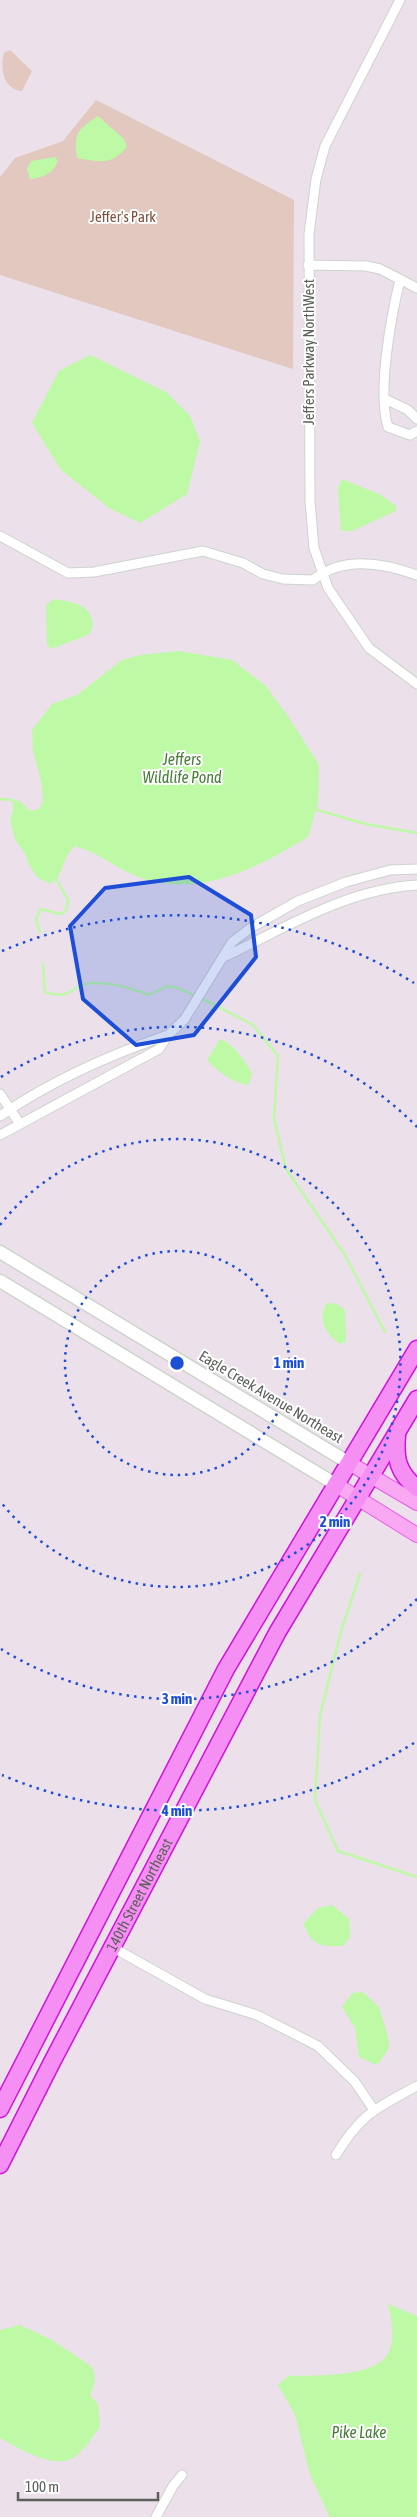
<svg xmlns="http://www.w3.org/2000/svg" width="417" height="2517" font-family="'Asap Condensed',sans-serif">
  <rect width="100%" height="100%" fill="#ece1eb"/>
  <path fill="#e2c8bf" d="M10 50 32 71 22 91C3 90 0 67 4 53Z
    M96 100 294 200 293 369 0 275V177L15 158 63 141Z"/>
  <path fill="#bef9a5" d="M98 116 124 139 127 147C111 166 99 162 77 158 74 133 77 130 98 116Z
    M55 157 58 161C53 174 42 178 30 179L27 169 31 161Z
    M90 355 166 392 190 416 200 441 187 494 140 523 109 508 61 470 32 423 59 371Z
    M342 479 381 495 396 506V511L352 531H341L338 488Z
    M54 599C68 602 88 602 92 620 93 626 93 630 88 635L51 649 47 645 46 605Z
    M179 651 232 660 265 685 289 718 319 765 318 803 308 837C262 865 207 895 151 881 123 874 102 854 75 846 62 856 65 875 50 884L37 877 29 865 24 852 15 840 10 819 13 810V800L20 801 30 811 39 809 43 801 41 781 33 751 32 730 52 704 77 695 122 660 140 655Z
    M220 1039C232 1042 247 1063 252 1074L248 1085C231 1082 219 1072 207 1060Z
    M327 1303 337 1304 345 1310 346 1341 340 1344C325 1334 317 1319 327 1303Z
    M332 1905 349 1919 350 1937 343 1946C319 1946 314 1947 303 1924L318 1908Z
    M363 1992 379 2007 388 2037 389 2048 379 2063 374 2064 359 2057 355 2028 342 2007 352 1993Z
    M388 2304 417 2316V2517H330L310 2475 295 2415 278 2385 288 2376C314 2375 381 2379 390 2349 395 2335 391 2318 388 2304Z
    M20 2325 50 2339 91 2366C97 2376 95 2384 90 2395L98 2404 100 2427C93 2436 86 2447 77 2455 58 2473 18 2448 0 2438V2330Z"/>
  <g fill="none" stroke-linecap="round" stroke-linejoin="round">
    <path stroke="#bef9a5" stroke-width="2.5" d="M0 799 13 800 14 803
      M317 810 366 824 417 833
      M40 932 36 920 41 909 60 914 66 911 68 900 55 877
      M43 965 45 992C73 1001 69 985 92 983 112 982 131 988 149 995L167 986 178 988 215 1005 253 1025 278 1056 274 1119 286 1169 345 1255 385 1332
      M360 1574 341 1631 320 1715 315 1800 338 1851 417 1877"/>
    <defs>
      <path id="street" d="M400 0 325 146 316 179 309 234 310 501 314 548 328 588 369 648 417 684
        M308 265 366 266 380 269 417 288
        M400 280C391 316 377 393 388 427L410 435 417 431
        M385 399 408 410 417 419
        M0 536 68 573 94 572 203 551 243 563 263 574 283 579 313 580C343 555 384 563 417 575
        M224 957C285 928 347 889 417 885
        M0 1094 20 1124
        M0 1116C51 1081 109 1055 168 1035
        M0 1135 159 1049 168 1035 184 1020 232 942 252 927 298 901 346 882 390 870 417 869
        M112 1947 205 1999 257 2015 318 2046 355 2082 374 2110
        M336 2155C361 2114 376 2108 417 2086
        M156 2517 173 2486 182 2475"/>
      <path id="secondary" d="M0 1252 349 1463
        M0 1281 335 1484"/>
      <path id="primary" d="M349 1463 417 1503
        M335 1484 417 1535"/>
      <g id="highway">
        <path d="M397 1436C395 1459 398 1473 417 1488"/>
        <path d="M0 2109 226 1669 417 1349"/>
        <path id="s1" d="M0 2165 52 2062 277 1633 417 1399"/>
      </g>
    </defs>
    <use href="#street" stroke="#cdd3cd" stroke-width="11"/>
    <use href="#secondary" stroke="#cdd4cc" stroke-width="15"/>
    <use href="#primary" stroke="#e45fe7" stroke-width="16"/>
    <use href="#highway" stroke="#d310dd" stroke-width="19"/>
    <use href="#street" stroke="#fff" stroke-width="9"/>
    <use href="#secondary" stroke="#fff" stroke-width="12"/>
    <use href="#primary" stroke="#f9a9f1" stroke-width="14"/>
    <use href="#highway" stroke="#f58ff4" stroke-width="16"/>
  </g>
  <path fill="#1d4ed8" fill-opacity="0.2" stroke="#1d4ed8" stroke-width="4" stroke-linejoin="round" d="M189 877 251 915 256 957 194 1035 136 1045 83 999 70 926 105 888Z"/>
  <g fill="none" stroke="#1d4ed8" stroke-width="2.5" stroke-dasharray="2.5 5">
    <circle cx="177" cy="1363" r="112"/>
    <path d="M0 1225A224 224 0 1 1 0 1501"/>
    <path d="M417 1599A336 336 0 0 1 1 1649M1 1077A336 336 0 0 1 417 1127"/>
    <path d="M414 1743A448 448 0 0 1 2 1775M2 951A448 448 0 0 1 414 983"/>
  </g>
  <g text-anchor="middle" stroke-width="4" stroke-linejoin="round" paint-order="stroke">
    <g font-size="15" fill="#80503a" stroke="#fff">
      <text x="123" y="222">Jeffer's Park</text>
    </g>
    <g font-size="15" fill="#5b615a" stroke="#fff">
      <text transform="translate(309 352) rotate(-90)" y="5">Jeffers Parkway NorthWest</text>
      <text transform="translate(271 1397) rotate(31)" y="5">Eagle Creek Avenue Northeast</text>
      <text dy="5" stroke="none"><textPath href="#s1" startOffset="304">140th Street Northeast</textPath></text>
    </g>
    <g font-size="16" font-style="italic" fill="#467e36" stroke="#fff">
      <text x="182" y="765">Jeffers<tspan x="182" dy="18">Wildlife Pond</tspan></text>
      <text x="359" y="2438">Pike Lake</text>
    </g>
  </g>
  <circle cx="177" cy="1363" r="8" fill="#1d4ed8" stroke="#fff" stroke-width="2.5"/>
  <g font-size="15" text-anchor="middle" font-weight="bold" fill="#1d4ed8" stroke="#fff" stroke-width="4" stroke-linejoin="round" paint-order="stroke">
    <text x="289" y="1368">1 min</text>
    <text x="335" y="1527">2 min</text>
    <text x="177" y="1704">3 min</text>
    <text x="177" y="1816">4 min</text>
  </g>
  <path d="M18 2492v8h140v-8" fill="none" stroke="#5b615a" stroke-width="2.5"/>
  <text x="25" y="2492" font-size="15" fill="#5b615a" stroke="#ffffff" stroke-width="4" paint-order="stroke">100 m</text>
</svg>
